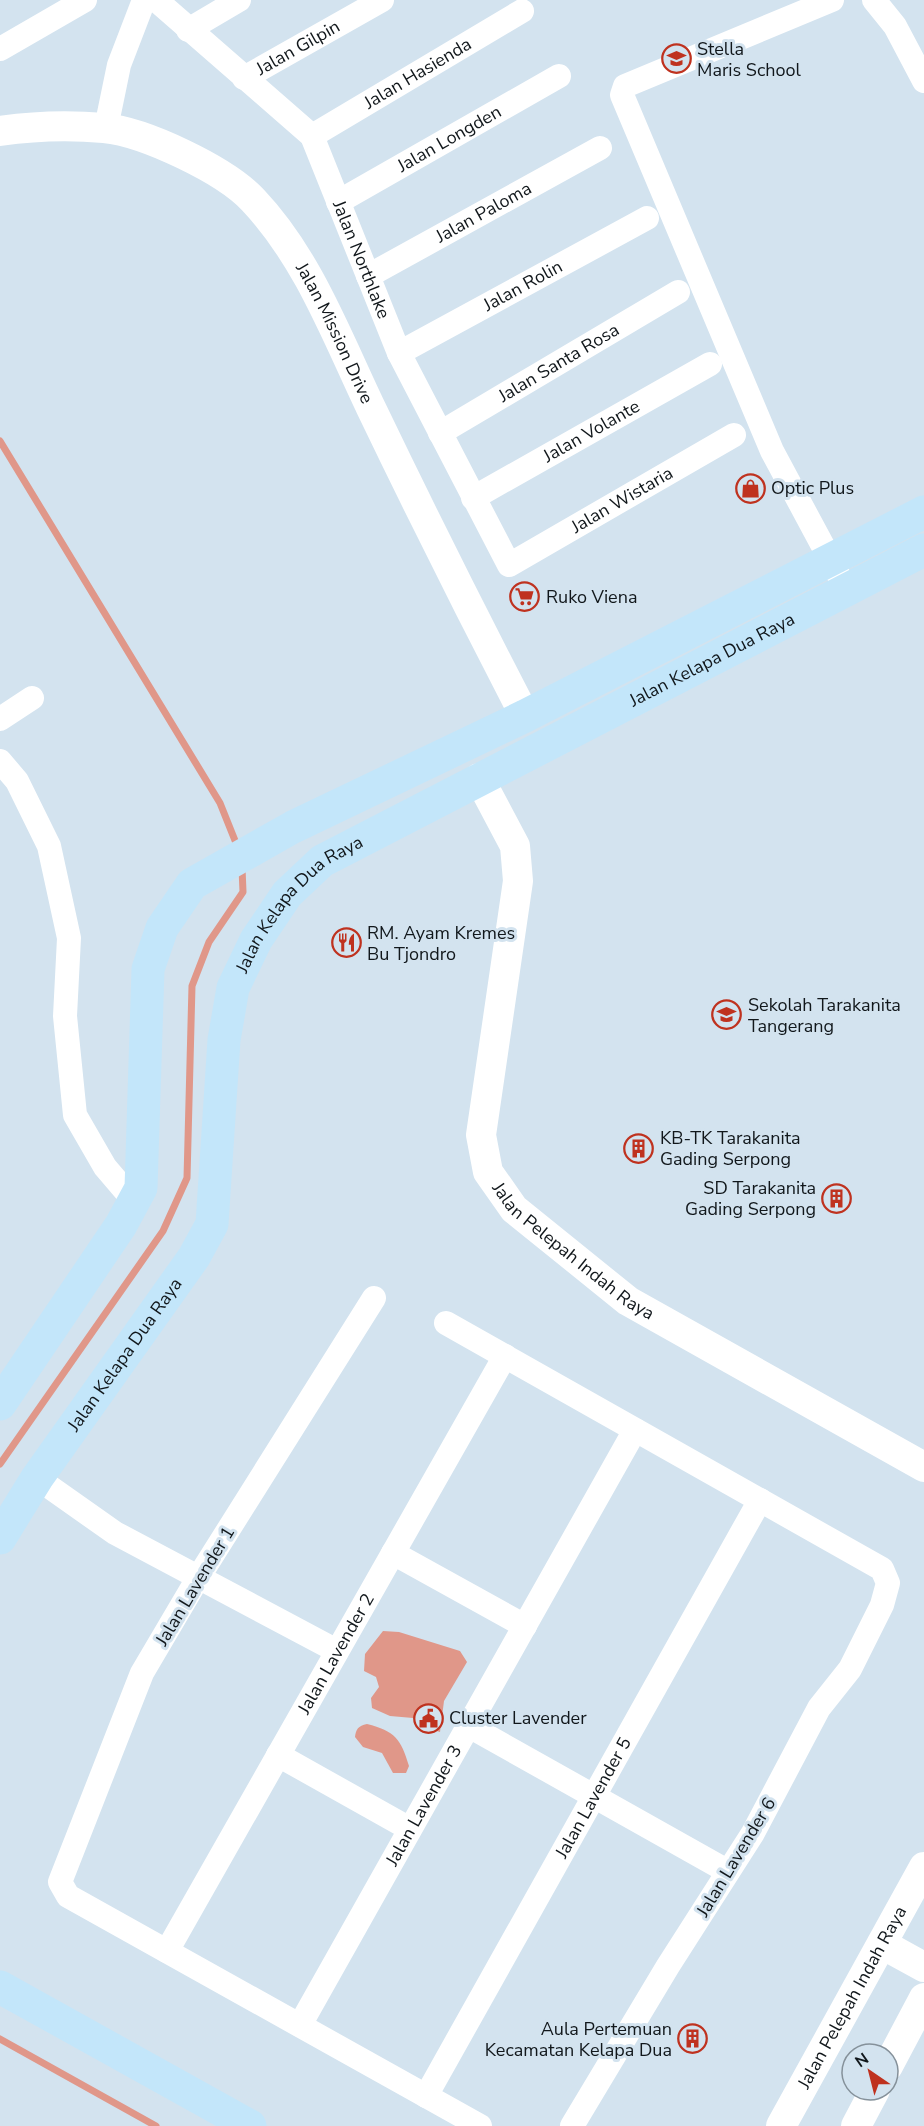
<svg xmlns="http://www.w3.org/2000/svg" width="924" height="2126" font-family="'Nunito Sans',sans-serif">
  <rect width="100%" height="100%" fill="#d3e3ef"/>
  <path fill="#e09789" d="M383 1631 399 1632 460 1651 467 1662 444 1701 440 1732 424 1727 413 1718 390 1716 372 1708 371 1698 379 1687 376 1677 364 1671 365 1654Z
    M367 1724C395 1731 401 1739 409 1766L406 1773H393L382 1753 363 1747 355 1737C356 1729 358 1726 367 1724Z"/>
  <g fill="none" stroke-linecap="round" stroke-linejoin="round">
    <path stroke="#e09789" stroke-width="7" d="M0 441 220 803 238 848
      M0 1464 163 1231 187 1178 192 986 209 942 243 892 242 868
      M0 2039 156 2126"/>
    <g stroke="#fff" stroke-width="24">
      <path id="s1" d="M156 0 312 136 399 353 509 565 734 435"/>
      <path d="M832 0 625 86 622 95 772 451 838 574"/>
      <path d="M874 0 895 26 924 81"/>
      <path d="M188 30 239 0"/>
      <path d="M0 49 85 0"/>
      <path id="s2" d="M244 78 382 0"/>
      <path d="M106 128 119 65 144 0"/>
      <path id="s3" d="M312 136 522 11"/>
      <path id="s4" d="M338 202 559 76"/>
      <path id="s5" d="M368 276 600 148"/>
      <path id="s6" d="M399 353 647 218"/>
      <path id="s7" d="M440 433 678 292"/>
      <path id="s8" d="M473 498 710 364"/>
      <path d="M0 719 32 698"/>
      <path d="M0 761 17 781 49 846 69 938 65 1016 75 1115 105 1167 134 1201"/>
      <path d="M374 1298 198 1578 142 1673 60 1882 68 1896 480 2126"/>
      <path d="M446 1323 882 1569 888 1583 882 1605 850 1669 819 1708 753 1833 668 1966 572 2126"/>
      <path d="M37 1478 115 1533 337 1651"/>
      <path d="M393 1553 525 1626"/>
      <path d="M469 1726 727 1871"/>
      <path d="M278 1755 410 1829"/>
      <path id="s9" d="M167 1951 505 1356"/>
      <path id="s10" d="M300 2025 635 1430"/>
      <path id="s11" d="M426 2096 760 1500"/>
    </g>
    <g stroke="#fff" stroke-width="30">
      <path id="s12" d="M0 131C34 126 70 125 104 128 145 132 225 170 253 200 308 258 337 337 371 408 421 512 472 614 525 716"/>
      <path id="s13" d="M479 778 515 846 518 881 481 1135 488 1172 514 1209 628 1301 924 1467"/>
      <path d="M882 1944 924 1967"/>
      <path d="M888 2066 924 1998"/>
      <path id="s14" d="M781 2126 924 1867"/>
      <path d="M856 2126 875 2090"/>
    </g>
    <g stroke="#c3e6fa" stroke-width="33">
      <path d="M0 1404 121 1225 141 1188 148 969 162 928 192 884 293 827 525 716 924 512"/>
      <path id="s15" d="M0 1538 37 1478 194 1257 212 1224 224 1040 233 988 256 940 287 894 322 861 924 550"/>
      <path d="M0 1987 250 2126"/>
    </g>
  </g>
  <defs>
    <symbol id="school-ring" viewBox="-11 -11 22 22"><circle r="9.5" fill="#d3e3ef" stroke="#bf321f" stroke-width="1.5"/><path d="M0-5L7-2L0 1L-7-2ZM-4 1L0 2.5L4 1V4Q0 6-4 4Z" fill="#bf321f"/></symbol>
    <symbol id="shop-ring" viewBox="-11 -11 22 22"><circle r="9.5" fill="#d3e3ef" stroke="#bf321f" stroke-width="1.5"/><path d="M-5-2.5h2.3a2.7 3.5 0 0 1 5.4 0H5L5.5 6h-11ZM-1.5-2.5h3a1.5 2.3 0 0 0-3 0Z" fill="#bf321f"/></symbol>
    <symbol id="supermarket-ring" viewBox="-11 -11 22 22"><circle r="9.5" fill="#d3e3ef" stroke="#bf321f" stroke-width="1.5"/><path d="M-6-5.5h2.5l.6 2H6L4.5 2H-2.5L-4.4-4H-6ZM-1.5 3.2a1.3 1.3 0 1 0 .1 0ZM3 3.2a1.3 1.3 0 1 0 .1 0Z" fill="#bf321f"/></symbol>
    <symbol id="restaurant-ring" viewBox="-11 -11 22 22"><circle r="9.5" fill="#d3e3ef" stroke="#bf321f" stroke-width="1.5"/><path d="M-5-6h1v4h1v-4h1v4h1v-4h1v5L-1.5 .5V6h-2V.5L-5-1ZM5-6V6H3V1.5H1.5Q1.5-4 5-6Z" fill="#bf321f"/></symbol>
    <symbol id="building-ring" viewBox="-11 -11 22 22"><circle r="9.5" fill="#d3e3ef" stroke="#bf321f" stroke-width="1.5"/><path d="M-4-6H4V6H1V3H-1V6H-4ZM-2.5-4.3h1.7v1.8h-1.7ZM.8-4.3h1.7v1.8H.8ZM-2.5-1h1.7V.8h-1.7ZM.8-1h1.7V.8H.8Z" fill="#bf321f"/></symbol>
    <symbol id="civic-ring" viewBox="-11 -11 22 22"><circle r="9.5" fill="#d3e3ef" stroke="#bf321f" stroke-width="1.5"/><path d="M-.6-6.5H3V-4.5H.6V-3L4-1V1h2V6H-6V1h2V-1L-.6-3ZM-1.2 2.5V6h2.4V2.5Z" fill="#bf321f"/></symbol>
  </defs>
  <g fill-rule="evenodd">
    <use href="#school-ring" x="660" y="42" width="33" height="33"/>
    <use href="#shop-ring" x="734" y="472" width="33" height="33"/>
    <use href="#supermarket-ring" x="508" y="580" width="33" height="33"/>
    <use href="#restaurant-ring" x="330" y="926" width="33" height="33"/>
    <use href="#school-ring" x="710" y="998" width="33" height="33"/>
    <use href="#building-ring" x="622" y="1132" width="33" height="33"/>
    <use href="#building-ring" x="820" y="1182" width="33" height="33"/>
    <use href="#civic-ring" x="412" y="1702" width="33" height="33"/>
    <use href="#building-ring" x="676" y="2022" width="33" height="33"/>
  </g>
  <g text-anchor="middle" stroke-width="6" stroke-linejoin="round" paint-order="stroke">
    <g font-size="18" fill="#11171b" stroke="#d3e3ef">
      <text dy="6" stroke="none"><textPath href="#s2" startOffset="62">Jalan Gilpin</textPath></text>
      <text dy="6" stroke="none"><textPath href="#s3" startOffset="123">Jalan Hasienda</textPath></text>
      <text dy="6" stroke="none"><textPath href="#s4" startOffset="128">Jalan Longden</textPath></text>
      <text dy="6" stroke="none"><textPath href="#s5" startOffset="132">Jalan Paloma</textPath></text>
      <text dy="6" stroke="none"><textPath href="#s1" startOffset="340">Jalan Northlake</textPath></text>
      <text dy="6" stroke="none"><textPath href="#s6" startOffset="141">Jalan Rolin</textPath></text>
      <text dy="6" stroke="none"><textPath href="#s12" startOffset="429">Jalan Mission Drive</textPath></text>
      <text dy="6" stroke="none"><textPath href="#s7" startOffset="138">Jalan Santa Rosa</textPath></text>
      <text dy="6" stroke="none"><textPath href="#s8" startOffset="136">Jalan Volante</textPath></text>
      <text dy="6" stroke="none"><textPath href="#s1" startOffset="810">Jalan Wistaria</textPath></text>
      <text dy="6" stroke="none"><textPath href="#s15" startOffset="1212">Jalan Kelapa Dua Raya</textPath></text>
      <text dy="6" stroke="none"><textPath href="#s15" startOffset="726">Jalan Kelapa Dua Raya</textPath></text>
      <text dy="6" stroke="none"><textPath href="#s13" startOffset="524">Jalan Pelepah Indah Raya</textPath></text>
      <text dy="6" stroke="none"><textPath href="#s15" startOffset="222">Jalan Kelapa Dua Raya</textPath></text>
      <text transform="translate(195 1586) rotate(-59)" y="6">Jalan Lavender 1</text>
      <text dy="6" stroke="none"><textPath href="#s9" startOffset="342">Jalan Lavender 2</textPath></text>
      <text dy="6" stroke="none"><textPath href="#s11" startOffset="342">Jalan Lavender 5</textPath></text>
      <text dy="6" stroke="none"><textPath href="#s10" startOffset="252">Jalan Lavender 3</textPath></text>
      <text transform="translate(736 1857) rotate(-59)" y="6">Jalan Lavender 6</text>
      <text dy="6" stroke="none"><textPath href="#s14" startOffset="147">Jalan Pelepah Indah Raya</textPath></text>
    </g>
    <g font-size="18" fill="#11171b" stroke="#d3e3ef" text-anchor="start">
      <text x="697" y="55">Stella<tspan x="697" dy="21">Maris School</tspan></text>
      <text x="771" y="494">Optic Plus</text>
      <text x="546" y="603">Ruko Viena</text>
      <text x="367" y="939">RM. Ayam Kremes<tspan x="367" dy="21">Bu Tjondro</tspan></text>
      <text x="748" y="1011">Sekolah Tarakanita<tspan x="748" dy="21">Tangerang</tspan></text>
      <text x="660" y="1144">KB-TK Tarakanita<tspan x="660" dy="21">Gading Serpong</tspan></text>
      <text x="816" y="1194" text-anchor="end">SD Tarakanita<tspan x="816" dy="21">Gading Serpong</tspan></text>
      <text x="449" y="1724">Cluster Lavender</text>
      <text x="672" y="2035" text-anchor="end">Aula Pertemuan<tspan x="672" dy="21">Kecamatan Kelapa Dua</tspan></text>
    </g>
  </g>
  <g transform="translate(870 2072) rotate(325)"><circle r="28" fill="#d3e3ef" stroke="#85919a" stroke-width="1.5"/>
  <path d="M0-4.5L10 22L0 15L-10 22Z" fill="#bf321f"/>
  <text y="-9" font-size="16" font-weight="bold" text-anchor="middle" fill="#11171b">N</text>
  </g>
</svg>
